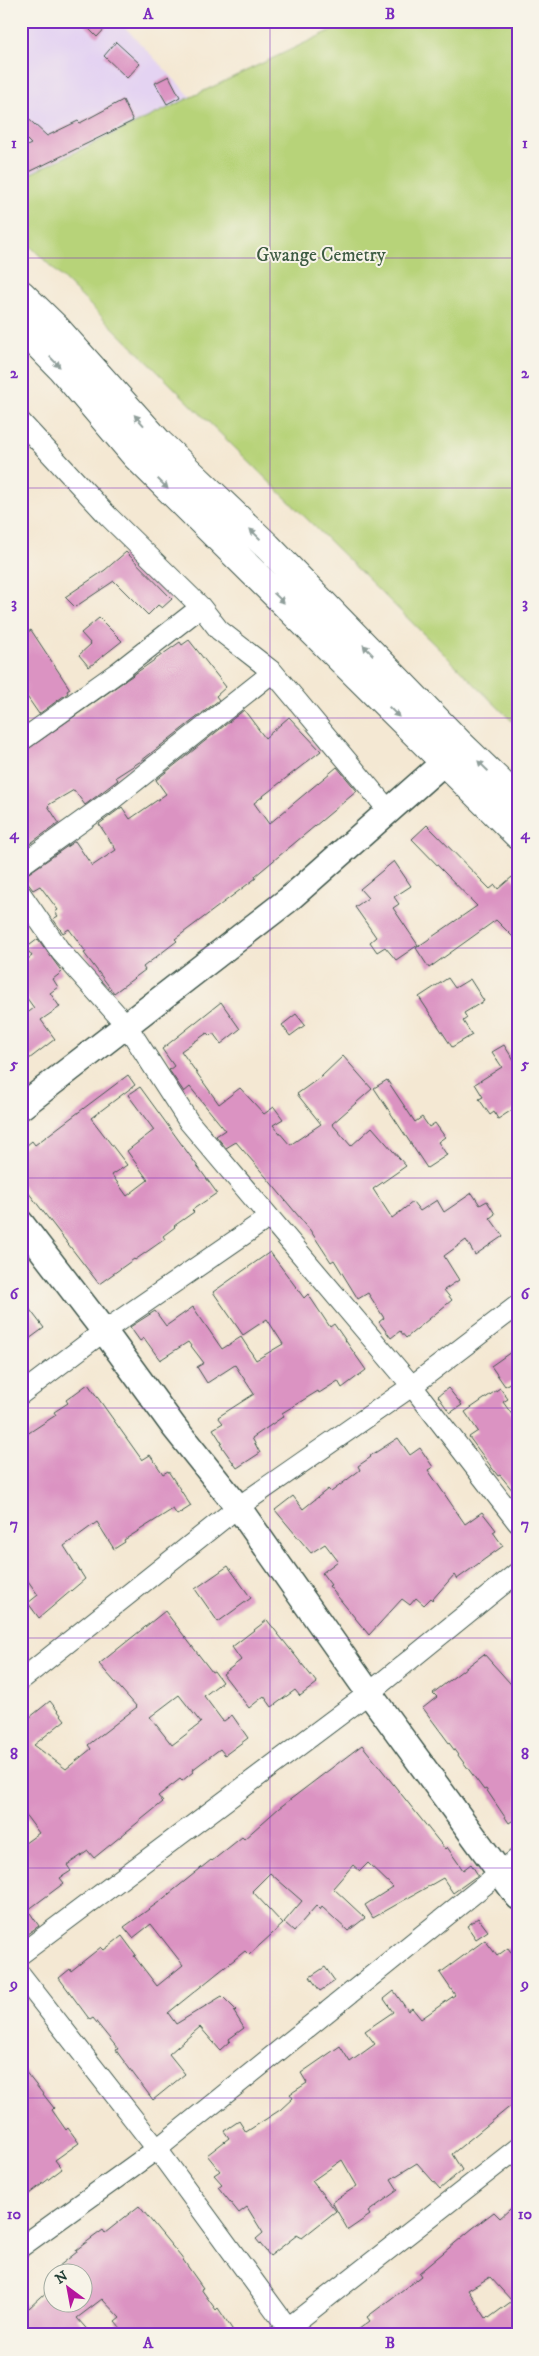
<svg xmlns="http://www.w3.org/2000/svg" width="539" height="2356" font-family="'IM FELL DW Pica',serif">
  <rect width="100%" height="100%" fill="#f7f3e8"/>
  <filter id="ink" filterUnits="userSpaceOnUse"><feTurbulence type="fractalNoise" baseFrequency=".02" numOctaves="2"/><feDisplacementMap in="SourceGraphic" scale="10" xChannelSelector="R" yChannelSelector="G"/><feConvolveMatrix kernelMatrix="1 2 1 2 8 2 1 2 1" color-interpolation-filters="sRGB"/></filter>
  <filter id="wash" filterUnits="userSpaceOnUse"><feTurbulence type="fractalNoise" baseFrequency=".0096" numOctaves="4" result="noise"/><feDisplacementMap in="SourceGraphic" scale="20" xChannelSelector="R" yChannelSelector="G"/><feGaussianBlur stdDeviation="1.12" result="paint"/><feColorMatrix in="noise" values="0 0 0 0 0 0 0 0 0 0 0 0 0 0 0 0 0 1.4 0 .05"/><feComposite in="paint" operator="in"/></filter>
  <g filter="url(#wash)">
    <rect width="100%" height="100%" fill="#f4e8d3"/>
    <path fill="#e4d3f2" d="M21 21H119L191 97 21 178Z"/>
    <path fill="#b7d379" stroke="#6b8856" d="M351 21H518V727L21 237V178Z"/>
    <g id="blocks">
      <path fill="#db93c2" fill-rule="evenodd" d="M81 21H112L97 37Z
        M116 42 140 64 127 78 104 56Z
        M169 76 180 97 167 104 155 83Z
        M123 100 133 121 21 176V149L31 144 21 134V112L47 136 78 121 80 123Z
        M126 552 172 599 162 608 158 605 148 615 114 581 75 607 65 597 105 570Z
        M99 618 122 641 89 667 79 655 91 644 81 633Z
        M31 630 70 689 67 691 68 693 39 714 21 688V636Z
        M189 640 226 687 216 696 219 700 141 761 116 777 118 780 85 805 74 790 50 804 48 806 59 823 21 850V754L180 642 182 645Z
        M244 710 265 738 289 717 321 751 254 803 269 824 337 767 357 791 255 876 256 878 175 939 177 941 143 967 145 970 114 993 84 953 86 952 69 929 63 933 53 919 58 916 55 912 58 910 40 886 33 890 23 877 75 841 92 866 116 850 99 824 122 807 130 819 166 794 156 780Z
        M427 825 490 889 495 885 498 889 512 877 518 883V942L496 920 429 968 416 948 477 906 412 839Z
        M394 861 411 886 394 897 399 904 393 908 418 945 396 960 385 947 377 952 370 942 376 937 355 907 368 898 360 889Z
        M38 939 62 972 53 979 58 987 50 993 60 1007 41 1020 55 1039 29 1059 28 1057 21 1062V1018L34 1008 21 990V964L32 956 26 948Z
        M448 978 455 988 470 979 484 1001 464 1013 467 1018 463 1021 472 1035 452 1047 419 997Z
        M221 1002 240 1029 221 1044 213 1033 210 1036 207 1033 181 1051 219 1104 240 1088 264 1114 274 1107 283 1119 273 1125 290 1145 321 1124 297 1094 322 1076 343 1056 372 1089 332 1124 351 1146 372 1127 406 1166 373 1189 392 1218 413 1202 420 1211 437 1200 444 1212 472 1193 480 1205 487 1201 495 1214 490 1218 503 1236 475 1255 466 1240 444 1256 459 1280 444 1290 452 1300 406 1338 400 1331 391 1338 379 1322 384 1318 368 1293 358 1299 334 1260 331 1262 310 1230 266 1177 236 1142 226 1148 216 1136 225 1130 190 1087 184 1092 169 1070 174 1066 162 1049Z
        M296 1014 305 1025 290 1036 282 1025Z
        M504 1045 518 1067V1106L498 1119 494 1112 490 1115 479 1099 483 1097 475 1084 502 1067 492 1052Z
        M128 1075 135 1085 91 1118 127 1165 112 1175 127 1196 148 1180 127 1151 154 1130 128 1095 140 1087 217 1193 192 1210 194 1212 174 1226 175 1227 163 1236 165 1239 135 1260 134 1259 99 1284 21 1183V1150L32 1141 35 1145Z
        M387 1080 415 1122 422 1117 429 1127 435 1123 445 1137 438 1142 447 1155 427 1168 374 1088Z
        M270 1252 304 1298 308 1294 330 1327 334 1324 366 1370 342 1388 338 1381 319 1393 318 1391 282 1413 284 1416 252 1438 260 1453 237 1468 220 1444 222 1443 213 1429 223 1423 218 1417 254 1394 235 1365 207 1383 197 1367 204 1363 188 1342 160 1360 144 1338 140 1341 130 1327 155 1311 166 1326 193 1307 222 1349 241 1337 256 1360 283 1344 267 1319 243 1335 213 1292Z
        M21 1298 44 1328 21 1345Z
        M518 1347V1377L505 1386 491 1366Z
        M88 1384 142 1460 150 1455 163 1474 168 1471 191 1506 177 1515 173 1509 124 1540 125 1542 114 1549 97 1522 64 1546 85 1579 39 1618 28 1603 38 1595 21 1571V1438L56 1415 54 1412 68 1403 66 1400Z
        M448 1388 462 1405 450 1413 438 1396Z
        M500 1388 508 1399 503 1402 518 1423V1497L500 1475 498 1476 469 1437 478 1431 465 1412Z
        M398 1438 410 1455 420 1448 433 1467 428 1470 465 1524 482 1512 496 1530 493 1532 503 1546 457 1579 454 1575 432 1600 431 1598 424 1605 416 1598 410 1605 402 1599 369 1635 329 1586 331 1585 322 1573 338 1561 325 1544 311 1553 275 1510 293 1496 303 1509 328 1489 331 1492 360 1470 358 1466 371 1457 370 1456Z
        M228 1566 251 1598 218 1622 195 1589Z
        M165 1611 212 1672 214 1671 222 1682 204 1696 222 1720 224 1721 232 1715 248 1738 225 1755 220 1749 192 1770 193 1772 182 1781 180 1779 158 1796 163 1802 94 1858 88 1851 67 1865 71 1871 60 1878 64 1883 28 1910 39 1926 21 1938V1846L39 1833 21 1809V1736L30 1729 24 1722 50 1701 65 1720 34 1745 66 1769 91 1749 88 1745 137 1707 99 1664ZM179 1695 201 1723 172 1745 150 1717Z
        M267 1620 317 1683 300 1696 295 1690 272 1707 264 1696 249 1708 223 1674 241 1660 232 1647Z
        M484 1654 518 1692V1817L509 1823 486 1789 484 1790 423 1708 437 1697 433 1693Z
        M362 1745 445 1849 447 1847 463 1870 471 1864 478 1875 453 1893 443 1878 373 1918 365 1905 393 1887 368 1863 360 1871 353 1865 333 1888 365 1918 348 1931 322 1907 320 1910 316 1906 294 1931 284 1922 302 1901 270 1873 252 1891 283 1924 249 1955 245 1951 168 2013 176 2024 222 1996 236 2010 234 2012 244 2028 229 2039 230 2041 220 2050 200 2027 169 2054 185 2074 153 2100 120 2056 116 2050 118 2049 93 2018 90 2020 59 1978 70 1969 71 1971 101 1947 104 1950 122 1936 136 1955 134 1956 157 1986 183 1965 151 1924 133 1938 124 1927 159 1902 211 1860 212 1861 242 1837 244 1839 279 1808Z
        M478 1918 488 1931 476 1939 467 1926Z
        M485 1940 497 1956 508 1948 518 1962V2100L452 2154 462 2170 440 2189 417 2163 391 2179 398 2190 368 2212 370 2215 348 2230 332 2202 357 2186 342 2160 312 2181 336 2211 302 2238 297 2235 270 2256 256 2239 263 2233 247 2207 239 2213 218 2187 222 2184 214 2175 220 2171 207 2155 229 2138 224 2131 239 2121 246 2132 280 2110 293 2098 290 2094 307 2083 301 2073 340 2046 350 2062 375 2044 365 2031 393 2012 384 1999 394 1991 408 2011 412 2008 421 2019 455 1995 440 1973Z
        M325 1967 335 1981 320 1991 310 1977Z
        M21 2066 54 2108 52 2110 66 2130 68 2128 79 2143 55 2160 62 2169 21 2200Z
        M518 2202V2335H351L370 2321 367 2317 421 2276 419 2273 473 2228 494 2212 500 2218ZM490 2277 512 2301 489 2318 488 2316 486 2318 468 2290Z
        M139 2206 181 2257 203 2288 201 2289 216 2310 218 2308 236 2335H126L115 2322 120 2318 102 2299 77 2318 92 2335H21V2299L29 2308 52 2287V2304H82V2274H49L77 2252 76 2250 88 2241 103 2230 105 2233Z"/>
    </g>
  </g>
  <g filter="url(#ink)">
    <use href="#blocks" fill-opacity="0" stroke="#3f574c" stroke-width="1"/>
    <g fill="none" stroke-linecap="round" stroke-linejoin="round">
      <defs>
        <path id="minor" d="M21 422 108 516 201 607 219 630 273 672 389 811
          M21 741 118 672 201 607
          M21 865 113 799 273 672
          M21 894 61 952 127 1026 189 1122 412 1386 518 1523
          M21 1394 104 1331 268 1218
          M21 1680 238 1507 412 1386 518 1305
          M21 1954 369 1693 518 1572
          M21 1975 157 2149 293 2335
          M21 2247 157 2149 518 1858
          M279 2335 518 2148"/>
        <path id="major" d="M21 1107 288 900 443 763 456 747
          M21 1223 104 1331 174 1427 238 1507 369 1693 518 1897"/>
        <path id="highway" d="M21 294 56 328 159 443 267 546 459 743 518 800
          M21 327 61 368 135 455 518 835"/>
      </defs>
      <use href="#minor" stroke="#3f574c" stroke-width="22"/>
      <use href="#major" stroke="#3f574c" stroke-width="28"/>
      <use href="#highway" stroke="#3f574c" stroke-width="30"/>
      <use href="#minor" stroke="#fff" stroke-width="20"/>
      <use href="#major" stroke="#fff" stroke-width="25"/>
      <use href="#highway" stroke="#fff" stroke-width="28"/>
    </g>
    <defs><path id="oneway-solid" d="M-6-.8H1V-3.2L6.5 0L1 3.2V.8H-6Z" transform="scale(1.25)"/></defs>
    <g fill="#8f9e9a">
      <use href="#oneway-solid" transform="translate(55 362) rotate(46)"/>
      <use href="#oneway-solid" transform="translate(139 420) rotate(-132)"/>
      <use href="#oneway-solid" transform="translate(163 484) rotate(45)"/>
      <use href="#oneway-solid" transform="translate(255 534) rotate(-136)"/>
      <use href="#oneway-solid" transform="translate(279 598) rotate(44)"/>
      <use href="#oneway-solid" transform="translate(368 650) rotate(-134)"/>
      <use href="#oneway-solid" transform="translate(394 712) rotate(45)"/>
      <use href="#oneway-solid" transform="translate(483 766) rotate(-136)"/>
    </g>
  </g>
  <path fill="none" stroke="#7b2cbf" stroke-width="1" stroke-opacity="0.55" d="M270 21V2335M21 258H518M21 488H518M21 718H518M21 948H518M21 1178H518M21 1408H518M21 1638H518M21 1868H518M21 2098H518"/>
  <g text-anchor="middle" stroke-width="4" stroke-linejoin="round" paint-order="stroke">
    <g font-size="19" fill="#3d5b42" stroke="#f7f3e8">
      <text x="321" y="261">Gwange Cemetry</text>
    </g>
  </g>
  <rect width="539" height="2356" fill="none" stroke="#f7f3e8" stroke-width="55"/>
  <g transform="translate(68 2288) rotate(328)"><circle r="24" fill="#f7f3e8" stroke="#a1aaa0"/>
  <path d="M0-4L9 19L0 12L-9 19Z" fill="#b5179e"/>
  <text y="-8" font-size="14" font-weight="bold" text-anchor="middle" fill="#1f3d34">N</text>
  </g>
  <rect x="28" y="28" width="484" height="2300" fill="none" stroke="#7b2cbf" stroke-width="2"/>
  <g font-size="16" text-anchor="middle" font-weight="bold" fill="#7b2cbf">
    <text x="148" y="19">A</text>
    <text x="390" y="19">B</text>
    <text x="14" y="148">1</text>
    <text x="525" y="148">1</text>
    <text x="14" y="378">2</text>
    <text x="525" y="378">2</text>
    <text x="14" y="608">3</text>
    <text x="525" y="608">3</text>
    <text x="14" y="839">4</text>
    <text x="525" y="839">4</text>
    <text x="14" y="1069">5</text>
    <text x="525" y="1069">5</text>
    <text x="14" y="1299">6</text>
    <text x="525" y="1299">6</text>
    <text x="14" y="1529">7</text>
    <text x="525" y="1529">7</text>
    <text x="14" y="1759">8</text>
    <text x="525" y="1759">8</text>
    <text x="14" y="1989">9</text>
    <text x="525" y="1989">9</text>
    <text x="14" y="2219">10</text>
    <text x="525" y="2219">10</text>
    <text x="148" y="2348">A</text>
    <text x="390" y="2348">B</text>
  </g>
</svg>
